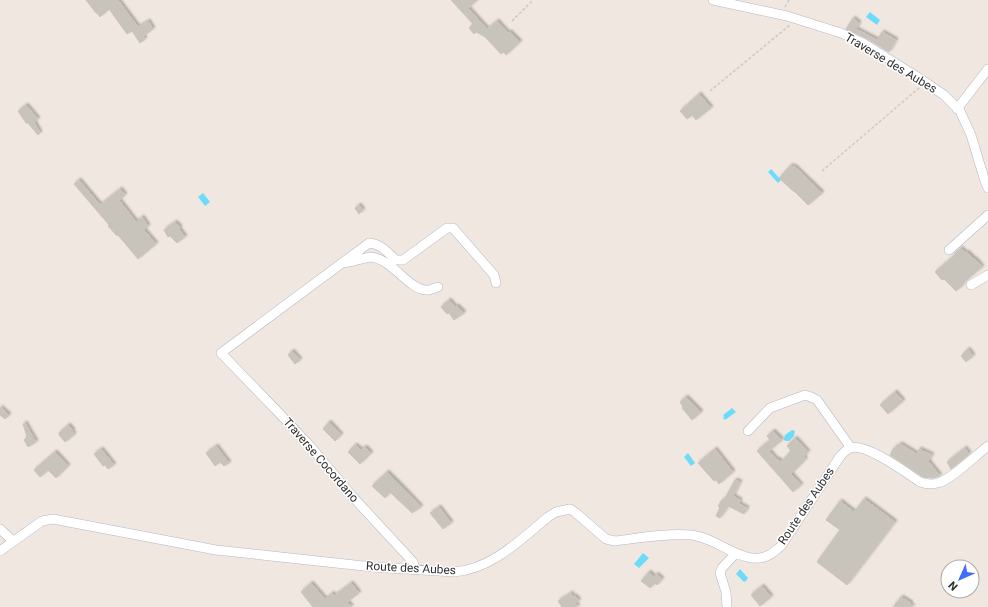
<svg xmlns="http://www.w3.org/2000/svg" width="988" height="607" font-family="Roboto,sans-serif">
  <defs>
    <filter id="shadow"><feDropShadow dx="2" dy="-2" stdDeviation="1" flood-color="#0004"/></filter>
  </defs>
  <rect width="100%" height="100%" fill="#f0e8e0"/>
  <path fill="#6bdcfa" d="M870 12 880 20 877 25 866 17Z
    M771 169 781 180 778 183 768 172Z
    M203 193 210 202 205 206 198 197Z
    M732 408 736 412 725 420 723 418 724 416 723 415Z
    M792 430 795 431 794 436 789 441H786L784 440 785 435Z
    M688 453 695 463 691 466 684 457Z
    M643 553 649 558 639 568 634 564Z
    M740 569 748 578 746 581 744 582 736 574Z"/>
  <path fill="#c8c3bb" stroke="#ccc4b9" filter="url(#shadow)" d="M86 0H118L138 27 148 21 153 29 143 36 145 39 140 43 132 31 127 34 109 9 100 17 97 13H96Z
    M451 0H477L468 8 487 29 497 21 508 33 510 32 520 42 506 55 504 52 501 54 485 37 476 32 474 34 469 28 473 24Z
    M853 18 859 23 856 29 877 40 882 32 896 40 889 52 866 38 846 29Z
    M699 94 711 108 696 120 692 115 687 119 680 111Z
    M26 105 38 119 34 122 40 133 38 135 28 123H26L18 111Z
    M791 165 792 167 794 166 822 193 808 205 794 191H793L779 178Z
    M79 180 100 205 120 189 125 195 119 200 136 222 142 217 148 226 144 230 156 244 138 259 118 235 117 236 108 226 109 225 74 184Z
    M359 205 363 210 359 214 355 208Z
    M175 222 180 227 179 229 185 237 177 243 170 236 168 237 164 230Z
    M961 248 965 253 967 252 974 259H975L982 267 962 284 963 285 956 291 944 279 942 280 935 272 955 255 954 254Z
    M449 300 455 307 457 306 464 313 454 320 449 313 447 314 441 307Z
    M968 349 973 356 966 362 961 356Z
    M292 351 300 360 295 364 288 355Z
    M895 392 903 401 888 414 880 405Z
    M686 397 701 412 692 420 682 408 683 407 680 402Z
    M0 407 9 415 5 419 0 415Z
    M329 422 341 435 335 441 323 429Z
    M25 423 36 442 28 447 24 440 27 437 23 424Z
    M68 425 73 430 72 431 74 435 65 442 59 435V433Z
    M773 431 782 440 769 451 777 460 778 459 781 462 791 451 787 446 795 438 808 452 804 456 805 460 791 474 801 485 793 492 757 451 770 440 767 436Z
    M900 444 917 454 919 449 932 455 928 461 940 476 932 478 923 477 890 455 893 449Z
    M355 445 361 450 365 447 371 453 360 464 348 452Z
    M216 446 229 463 224 466 220 462 215 466 206 453Z
    M965 448 969 454 951 469 947 462Z
    M101 449 114 465 108 469 105 465 103 466 94 454Z
    M715 449 733 472 719 484 716 480 714 481 698 463Z
    M55 452 68 466 56 478 48 470 40 477 34 470Z
    M387 472 401 486 421 507 412 513 390 492 385 498 372 486Z
    M735 480 740 482 733 496 740 500 739 504 747 508 744 514 728 506 720 518 716 516 720 507 718 506 722 500H724Z
    M864 499 895 522 847 585 817 562 840 530 826 520 840 501 854 512Z
    M439 507 451 523 443 529 430 513Z
    M649 572 654 577 656 574 662 579 657 585 655 583 650 588 641 581Z
    M311 583 325 599 332 593 334 596 351 583 359 593 347 602 352 607H313L301 592Z
    M762 586 771 597 760 606 751 595Z
    M571 593 573 597 575 596 579 601 575 603 578 607H562L558 601Z
    M901 597 911 603 910 604 913 607H893Z"/>
  <g fill="none" stroke-linecap="round" stroke-linejoin="round">
    <defs>
      <path id="minor" d="M713 0 787 16 841 33 863 43 919 78 944 95 960 111 971 135 984 178 988 188
        M957 109 988 69
        M949 250 988 215
        M344 263C350 262 368 257 371 257 392 259 408 289 426 290 430 291 434 288 438 287
        M971 285 988 275
        M748 431 770 408 805 395 811 397 817 400 851 448
        M0 529 13 541
        M0 551 42 521 53 519 216 550 373 567 454 572C492 569 520 540 548 517L556 512 570 509 576 513 606 539 615 541C640 538 666 533 691 535 717 537 745 568 769 555 773 553 777 549 781 546L839 458C842 454 846 450 850 448 865 442 907 473 920 482 926 484 931 485 938 483 952 479 975 456 988 446
        M415 569 413 562 352 496 310 446 278 412 221 353 369 243C381 244 387 252 396 260H403L447 228H453L494 275 496 283
        M727 607 726 592 720 573 722 568 736 553"/>
    </defs>
    <use href="#minor" stroke="#b4b7c2" stroke-width="10"/>
    <path stroke="#c9c9c9" stroke-width="1.5" stroke-dasharray="3 2" stroke-linecap="butt" d="M785 7 789 0
      M512 21 533 0
      M710 91 790 25
      M822 171 919 88"/>
    <use href="#minor" stroke="#fff" stroke-width="9"/>
  </g>
  <g text-anchor="middle" stroke-width="3" stroke-linejoin="round" paint-order="stroke">
    <g font-size="12" fill="#2e2e2e" stroke="#fff">
      <text transform="translate(891 63) rotate(31)" y="4">Traverse des Aubes</text>
      <text transform="translate(321 460) rotate(49)" y="4">Traverse Cocordano</text>
      <text transform="translate(806 506) rotate(-56)" y="4">Route des Aubes</text>
      <text transform="translate(411 568) rotate(3)" y="4">Route des Aubes</text>
    </g>
  </g>
  <g transform="translate(960 579) rotate(225)"><circle r="19" fill="#ffffff" stroke="#ababab"/>
  <path d="M0-3L7 15L0 10L-7 15Z" fill="#3e6dff"/>
  <text y="-6" font-size="11" font-weight="bold" text-anchor="middle" fill="#2e2e2e">N</text>
  </g>
</svg>
